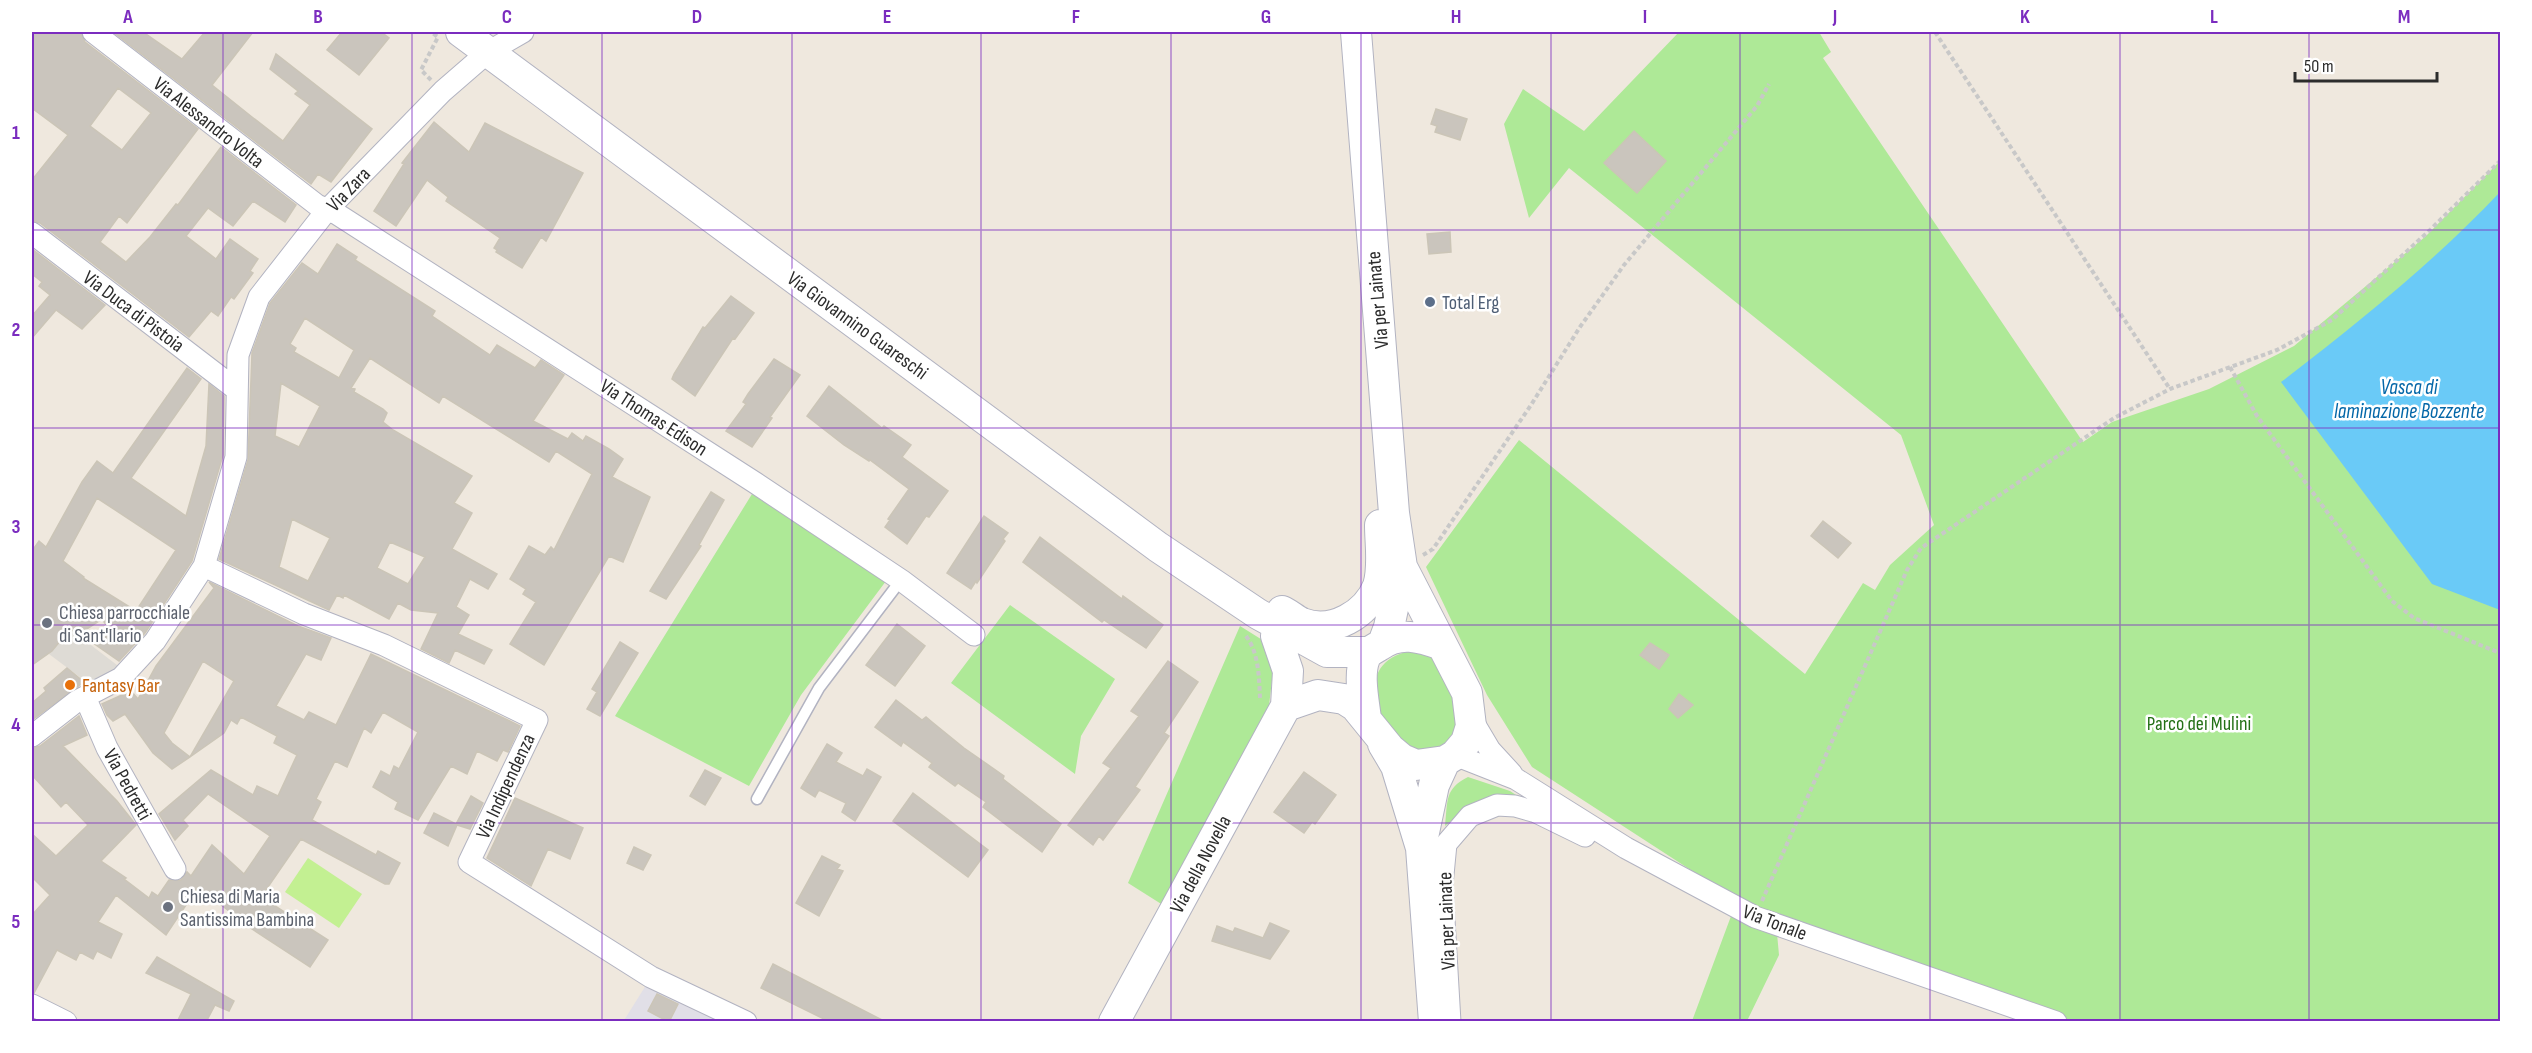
<svg xmlns="http://www.w3.org/2000/svg" width="2532" height="1053" font-family="'Sofia Sans Condensed',sans-serif">
  <rect width="100%" height="100%" fill="#efe8de"/>
  <path fill="#e1dfe7" d="M648 982 732 1022H623Z"/>
  <path fill="#aee997" d="M1679 32H1819L1831 52 1823 58 2083 442 2112 422 2209 389 2294 346 2426 236 2500 161V1021H2065L1775 912 1779 955 1747 1021H1692L1737 900 1532 767 1487 695 1426 567 1519 440 1805 674 1863 583 1875 590 1890 565 1934 525 1901 435 1569 168 1529 218 1504 124 1523 89 1584 131Z
    M752 494 886 581 801 695 749 786 615 716Z
    M1010 605 1115 679 1081 736 1075 774 951 683Z
    M1240 626 1264 641 1273 672 1268 714 1166 907 1128 883Z
    M1420 650 1434 657 1454 683 1458 732C1446 745 1428 755 1409 748 1404 746 1400 739 1396 735 1364 702 1365 653 1420 650Z
    M1468 777 1510 791 1522 799 1465 809 1445 826C1448 801 1444 789 1468 777Z"/>
  <path fill="#c3f092" d="M308 858 362 894 339 928 285 892Z"/>
  <path fill="#dedbd5" d="M70 629 126 672 97 690 49 654Z"/>
  <path fill="#6acaf7" d="M2500 192V610L2432 584 2281 382C2358 323 2434 262 2500 192Z"/>
  <path fill="#cac5bd" stroke="#cbc5b7" stroke-width="1.5" fill-rule="evenodd" d="M32 32H80L85 42 198 129 127 223 119 216 100 242 126 262 150 237 176 204 178 205 221 147 296 205 285 222 253 201 233 226 208 208 186 236 216 259 230 239 258 259 250 271 253 273 234 299 231 297 218 316 211 311 189 337 40 223 32 221V180L68 135 32 108ZM118 88 151 113 122 150 90 126Z
    M113 32H143L182 59 205 32H253L212 85 252 117 283 141 310 105 295 94 298 91 270 69 276 54 372 129 331 182 318 174 311 184Z
    M342 32H381L389 38 359 75 327 50Z
    M1436 109 1467 119 1460 140 1435 132 1437 126 1431 124Z
    M434 122 469 152 485 123 583 173 546 241 541 237 522 268 496 252 497 250 494 248 500 238 446 201 448 197 427 180 396 226 374 211 404 164 402 163Z
    M1634 131 1666 161 1637 193 1604 163Z
    M1450 232 1451 252 1429 254 1427 234Z
    M337 244 357 257 355 260 435 311 432 316 490 355 497 345 535 368 541 360 564 375 533 421 568 439 572 433 583 441 586 436 609 449 623 459 612 477 650 497 623 562 609 556 544 665 510 644 536 602 523 594 526 589 510 579 529 546 545 555 551 547 554 550 592 474 556 451 549 462 443 396 439 403 370 358 351 388 355 389 354 392 383 409 387 413 383 422 393 430 472 476 454 503 472 513 452 549 497 574 488 589 470 579 456 607 469 615 458 634 492 650 484 664 455 650 449 663 421 649 438 613 411 610 398 603 389 619 344 595 343 598 337 595 329 610 219 559 248 460 252 353 270 303 302 263 318 274ZM305 318 354 350 339 378 294 352 296 348 290 344ZM281 383 320 406 299 447 275 436ZM292 519 330 538 308 581 279 567ZM390 542 425 557 408 584 377 568Z
    M32 249 105 305 82 329 56 310 32 338V316L50 295 39 286 42 282 32 274Z
    M731 296 754 313 735 339 733 338 695 396 672 379 674 374 703 327 705 328Z
    M774 359 800 375 770 417 772 418 752 447 726 431 746 404 743 402 748 394Z
    M187 368 201 379 131 478 186 516 206 446 209 384 224 396 223 455 192 561 145 633 119 661 93 643 109 629 102 619 79 634 70 629 52 651 32 665V551L39 541 46 547 82 482 97 461 113 473ZM97 498 176 550 136 611 83 578 84 577 63 561Z
    M829 386 882 428 884 426 911 445 902 457 948 491 929 517 926 516 907 544 885 527 890 520 888 519 909 489 870 460 869 461 844 445 807 416Z
    M711 492 724 500 699 545 701 546 666 599 650 591Z
    M984 516 1008 533 1003 539 1005 541 977 583 976 581 971 589 947 573Z
    M1823 521 1851 543 1838 558 1811 536Z
    M1040 537 1122 599 1123 596 1163 625 1146 648 1104 620 1102 622 1023 562Z
    M209 582 298 626 331 638 321 660 306 654 276 706 304 720 309 712 336 725 371 654 520 726 508 752 503 750 497 761 477 751 467 774 451 766 418 820 395 809 398 802 373 787 381 771 390 776 394 766 399 769 418 732 383 712 371 733 364 728 347 767 335 761 316 799 321 802 312 820 376 855 378 851 400 863 389 884H385L301 839 261 897 328 940 310 967 252 929 198 887 166 935 116 895 98 922 122 934 111 958 97 951 93 959 80 952 76 960 57 950 34 993 32 992V915L50 895 32 877V834L56 856 88 825 66 802 61 807 32 775V748L40 746 79 716 87 735 63 746 117 801 136 825 101 861 126 878 124 879 149 898 152 892 158 896 169 880H181L187 872 191 876 212 845 244 874 270 836 208 794 183 820 188 826 175 840 159 814 211 770 253 795 257 786 278 796 297 755 274 743 277 736 241 717 237 724 231 720 224 733 190 757 234 681 203 661 164 733 172 743 190 757 172 769 153 753 125 714 113 721 107 715 102 704 131 691 138 699 156 666 214 588Z
    M897 624 925 646 895 686 866 665Z
    M620 642 638 653 600 716 587 709 597 692 592 689Z
    M1650 643 1669 655 1659 669 1640 655Z
    M1168 661 1198 682 1164 733 1169 736 1135 787 1140 790 1103 840 1099 836 1093 845 1068 825 1111 768 1103 763 1139 716 1131 711Z
    M67 668 84 682 32 720V703L46 691 44 688Z
    M1679 694 1693 705 1678 718 1669 709Z
    M896 700 922 720 926 717 932 722 964 748 1004 776 1003 779 1061 824 1042 852 983 807 986 802 958 783 955 786 929 767 932 763 903 742 901 746 875 727Z
    M827 744 842 753 836 762 863 776 867 769 881 777 855 821 842 812 846 803 819 790 815 797 801 788Z
    M705 770 721 778 705 805 690 796Z
    M1304 772 1336 795 1315 824 1312 822 1304 833 1274 812Z
    M913 793 988 850 968 877 893 821Z
    M471 796 483 803 470 829 457 825 448 846 424 833 434 813 456 824Z
    M515 798 583 828 570 859 548 849 531 886 487 858Z
    M634 847 651 855 643 870 627 863Z
    M822 856 840 865 837 869 843 871 819 916 796 903Z
    M1270 923 1289 931 1270 959 1212 941 1217 926 1233 932 1235 928 1263 938Z
    M157 957 234 1001 229 1011 215 1005 206 1022H177L191 994 146 973Z
    M773 964 841 999 886 1022H830L761 988Z
    M657 994 678 1004 669 1022 648 1011Z"/>
  <g fill="none" stroke-linecap="round" stroke-linejoin="round">
    <defs>
      <path id="lane" d="M757 799 819 688 901 580"/>
      <path id="street" d="M93 32 317 205 337 214 754 482 901 580 974 635
        M32 233 237 390
        M204 566 304 614 384 645 537 720 469 862 651 977 746 1022
        M85 697 107 748 175 869
        M1471 718 1490 750 1512 774
        M32 736 77 701 121 678 155 641 204 566 236 457 238 355 259 297 327 210 443 91 488 52 523 32
        M1455 755 1516 779 1626 848 1755 917 2056 1022
        M32 1005 66 1022
        M1450 1022 1442 885 1446 844 1470 816 1497 805 1515 806 1536 812 1585 836"/>
      <path id="secondary" d="M461 32 1158 547 1258 614 1327 652H1369
        M1282 611C1289 614 1295 620 1302 623 1332 635 1367 614 1378 586 1384 567 1380 544 1380 525
        M1276 636 1288 671 1286 706
        M1383 643 1389 627 1402 567
        M1286 706 1318 695 1344 699 1355 706 1390 749 1402 759 1416 765 1445 761 1455 755 1466 742 1471 726 1467 693 1402 567 1394 513 1356 32
        M1366 719C1364 701 1358 675 1365 658 1367 652 1374 649 1379 646 1400 631 1419 637 1442 645
        M1383 744 1396 766 1421 848 1434 1022
        M1422 842 1434 785 1445 761
        M1114 1022 1286 706"/>
    </defs>
    <use href="#lane" stroke="#b2b3c1" stroke-width="13"/>
    <use href="#street" stroke="#b2b3c1" stroke-width="23"/>
    <use href="#secondary" stroke="#b2b3c1" stroke-width="32"/>
    <path stroke="#c8c8c8" stroke-width="4" stroke-dasharray="4.5 3" stroke-linecap="butt" d="M1935 32 2170 389
      M431 80 421 70 438 37 431 32
      M2230 367 2257 416 2392 601 2414 618 2500 653
      M1423 555 1433 549 1531 405 1580 327 1624 265 1757 106 1769 84
      M1246 636C1259 653 1259 678 1260 698
      M1762 901 1907 570 1921 548 2114 418 2170 389 2277 350 2332 320 2430 230 2500 161"/>
    <use href="#lane" stroke="#fff" stroke-width="10"/>
    <use href="#street" stroke="#fff" stroke-width="21"/>
    <use href="#secondary" stroke="#fff" stroke-width="30"/>
  </g>
  <path fill="none" stroke="#7b2cbf" stroke-width="1.5" stroke-opacity="0.55" d="M223 32V1022M412 32V1022M602 32V1022M792 32V1022M981 32V1022M1171 32V1022M1361 32V1022M1551 32V1022M1740 32V1022M1930 32V1022M2120 32V1022M2309 32V1022M32 230H2500M32 428H2500M32 625H2500M32 823H2500"/>
  <circle fill="#5c6f8a" stroke="#fff" stroke-width="2" cx="1430" cy="302" r="6"/>
  <g fill="#6b7280" stroke="#fff" stroke-width="2">
    <circle cx="47" cy="623" r="6"/>
    <circle cx="168" cy="907" r="6"/>
  </g>
  <circle fill="#e8710a" stroke="#fff" stroke-width="2" cx="70" cy="685" r="6"/>
  <g text-anchor="middle" stroke-width="5" stroke-linejoin="round" paint-order="stroke">
    <g font-size="20" fill="#2c2c2c" stroke="#fff">
      <text transform="translate(209 122) rotate(38)" y="7">Via Alessandro Volta</text>
      <text transform="translate(348 189) rotate(-46)" y="7">Via Zara</text>
      <text transform="translate(1377 300) rotate(-95)" y="7">Via per Lainate</text>
      <text transform="translate(134 311) rotate(37)" y="7">Via Duca di Pistoia</text>
      <text transform="translate(858 325) rotate(36)" y="7">Via Giovannino Guareschi</text>
      <text transform="translate(654 417) rotate(33)" y="7">Via Thomas Edison</text>
      <text transform="translate(128 784) rotate(61)" y="7">Via Pedretti</text>
      <text transform="translate(505 786) rotate(-65)" y="7">Via Indipendenza</text>
      <text transform="translate(1200 864) rotate(-62)" y="7">Via della Novella</text>
      <text transform="translate(1446 921) rotate(-92)" y="7">Via per Lainate</text>
      <text transform="translate(1775 922) rotate(21)" y="7">Via Tonale</text>
    </g>
    <g font-size="20" fill="#4e5e75" stroke="#fff" text-anchor="start">
      <text x="1442" y="309">Total Erg</text>
    </g>
    <g font-size="20" fill="#5b616d" stroke="#fff" text-anchor="start">
      <text x="59" y="619">Chiesa parrocchiale<tspan x="59" dy="23">di Sant'Ilario</tspan></text>
      <text x="180" y="903">Chiesa di Maria<tspan x="180" dy="23">Santissima Bambina</tspan></text>
    </g>
    <g font-size="20" fill="#c56008" stroke="#fff" text-anchor="start">
      <text x="82" y="692">Fantasy Bar</text>
    </g>
    <g font-size="20" fill="#237016" stroke="#fff">
      <text x="2199" y="730">Parco dei Mulini</text>
    </g>
    <g font-size="21" font-style="italic" fill="#0467a8" stroke="#fff">
      <text x="2409" y="394">Vasca di<tspan x="2409" dy="24">laminazione Bozzente</tspan></text>
    </g>
  </g>
  <rect width="2532" height="1053" fill="none" stroke="#ffffff" stroke-width="66"/>
  <path d="M2295 72v9h142v-9" fill="none" stroke="#2c2c2c" stroke-width="3"/>
  <text x="2304" y="72" font-size="18" fill="#2c2c2c" stroke="#ffffff" stroke-width="4.5" paint-order="stroke">50 m</text>
  <rect x="33" y="33" width="2466" height="987" fill="none" stroke="#7b2cbf" stroke-width="2"/>
  <g font-size="20" text-anchor="middle" font-weight="bold" fill="#7b2cbf">
    <text x="128" y="23">A</text>
    <text x="318" y="23">B</text>
    <text x="507" y="23">C</text>
    <text x="697" y="23">D</text>
    <text x="887" y="23">E</text>
    <text x="1076" y="23">F</text>
    <text x="1266" y="23">G</text>
    <text x="1456" y="23">H</text>
    <text x="1645" y="23">I</text>
    <text x="1835" y="23">J</text>
    <text x="2025" y="23">K</text>
    <text x="2214" y="23">L</text>
    <text x="2404" y="23">M</text>
    <text x="16" y="139">1</text>
    <text x="16" y="336">2</text>
    <text x="16" y="533">3</text>
    <text x="16" y="731">4</text>
    <text x="16" y="928">5</text>
  </g>
</svg>
